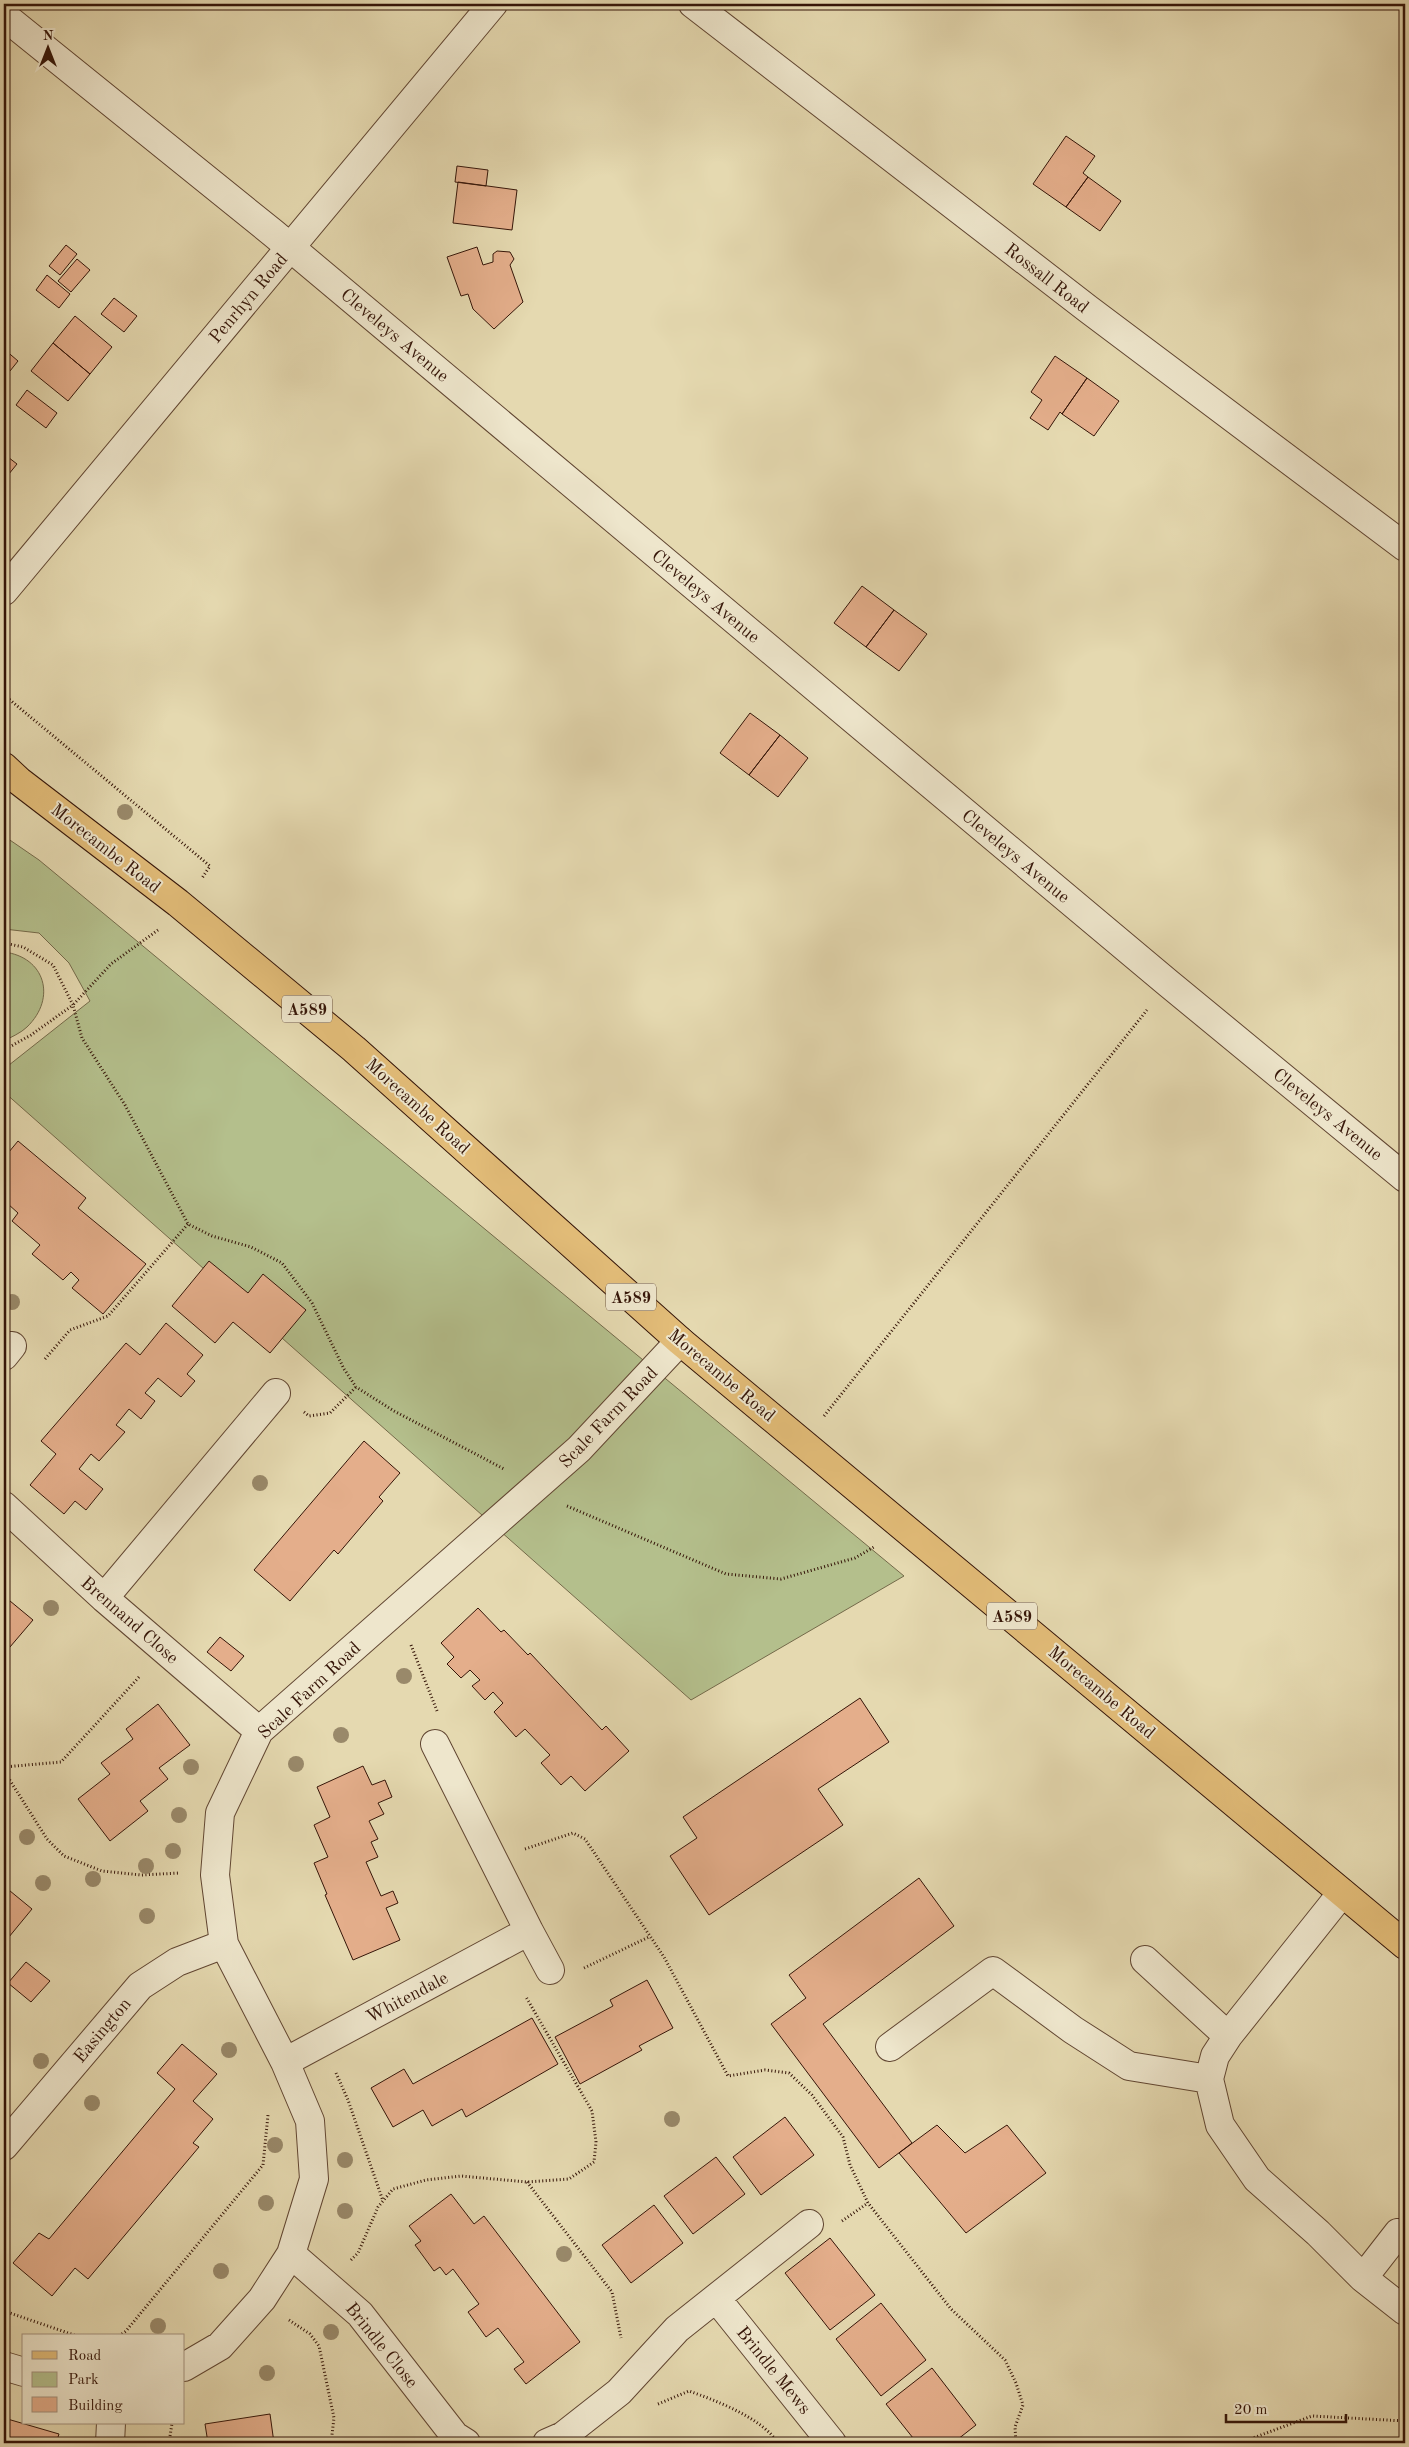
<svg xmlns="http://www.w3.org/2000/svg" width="1409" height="2447" font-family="'Old Standard TT',serif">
  <rect width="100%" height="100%" fill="#e5d9b0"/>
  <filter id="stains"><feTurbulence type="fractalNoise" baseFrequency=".004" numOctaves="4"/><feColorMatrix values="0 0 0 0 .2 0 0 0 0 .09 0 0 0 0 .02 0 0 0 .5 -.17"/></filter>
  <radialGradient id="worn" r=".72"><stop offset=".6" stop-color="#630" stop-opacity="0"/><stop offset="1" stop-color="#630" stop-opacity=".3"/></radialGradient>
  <path fill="#b4bf8c" stroke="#746a4a" d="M4 836 39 860 904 1576 691 1700 4 1092V1069L90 1001 69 963 39 933 4 929Z
    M4 952C45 957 57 998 27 1027 21 1033 11 1037 4 1041Z"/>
  <path fill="#e4ae8b" stroke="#351508" d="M1066 136 1095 156 1083 173 1088 177 1066 207 1033 184Z
    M457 166 488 170 486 186 455 182Z
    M1088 177 1121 201 1100 231 1066 207Z
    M458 182 517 190 512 230 453 223Z
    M66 245 77 254 60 275 49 266Z
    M477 247 483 265 493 262V254L497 251 510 252 514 259 510 265 523 302 494 329 473 309 468 294 461 296 447 257Z
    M77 259 90 270 71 292 58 281Z
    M47 275 70 294 59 308 36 290Z
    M114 298 137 316 124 332 101 314Z
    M75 316 112 347 90 374 53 343Z
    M53 343 90 374 68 401 31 371Z
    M4 349 18 361 10 371 4 366Z
    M1055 356 1087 378 1062 414 1060 412 1048 430 1030 418 1042 400 1031 392Z
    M1087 378 1119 401 1094 436 1062 414Z
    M27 390 57 413 46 428 16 405Z
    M4 454 17 464 4 480Z
    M862 586 894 610 866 647 834 623Z
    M894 610 927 634 899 671 866 647Z
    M750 713 780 735 749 775 720 753Z
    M780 735 808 758 778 797 749 775Z
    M18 1141 86 1198 78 1208 146 1264 103 1314 72 1288 79 1280 71 1272 63 1280 32 1254 40 1245 12 1221 18 1213 8 1204 4 1209V1158Z
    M209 1261 248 1293 263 1274 306 1310 270 1353 233 1322 215 1343 172 1306Z
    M166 1323 203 1355 187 1374 195 1381 181 1397 158 1378 145 1393 155 1401 141 1419 129 1409 116 1425 125 1432 99 1461 91 1454 79 1469 103 1489 86 1510 75 1501 64 1514 30 1485 56 1454 41 1441 126 1343 140 1355Z
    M364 1441 400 1473 379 1497 383 1501 338 1554 334 1550 290 1601 254 1570Z
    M4 1596 33 1620 4 1654Z
    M478 1608 501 1632 504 1630 528 1655 530 1653 602 1730 606 1726 629 1751 585 1791 571 1776 561 1785 541 1763 550 1755 525 1729 516 1737 494 1712 503 1703 493 1692 485 1700 472 1686 480 1680 470 1670 461 1678 447 1664 454 1657 441 1643Z
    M220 1637 244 1656 231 1671 207 1652Z
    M860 1698 889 1742 818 1789 843 1825 709 1915 670 1856 697 1838 683 1817Z
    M158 1704 190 1745 159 1768 168 1779 140 1801 148 1811 110 1841 78 1799 110 1774 101 1763 133 1739 126 1729Z
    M363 1766 372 1785 385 1780 392 1797 378 1803 384 1814 369 1821 378 1839 371 1842 378 1857 366 1862 381 1896 393 1891 398 1903 386 1908 400 1940 353 1960 325 1895 327 1894 314 1863 328 1857 314 1825 330 1817 317 1787Z
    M919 1878 954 1926 823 2024 912 2143 879 2168 771 2024 806 1998 789 1975Z
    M4 1886 32 1909 4 1943Z
    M26 1962 50 1981 31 2002 8 1983Z
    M647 1980 673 2028 639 2046 642 2050 580 2084 555 2037 613 2006 610 2000Z
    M532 2018 558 2064 466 2117 462 2109 432 2126 423 2110 393 2127 371 2088 404 2069 413 2084Z
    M182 2044 217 2074 193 2101 213 2119 193 2143 199 2147 88 2279 75 2268 52 2296 13 2263 39 2233 49 2239 175 2089 157 2073Z
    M785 2117 814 2155 761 2195 733 2157Z
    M937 2125 965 2153 1007 2125 1046 2173 966 2233 899 2153Z
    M716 2157 745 2194 693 2234 664 2196Z
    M451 2194 474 2224 484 2216 580 2342 526 2384 514 2369 524 2362 498 2328 486 2337 468 2312 479 2304 453 2269 446 2275 440 2267 434 2271 415 2245 421 2241 409 2226Z
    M654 2205 683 2243 631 2283 602 2245Z
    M830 2238 875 2295 830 2330 785 2273Z
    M881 2303 926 2360 881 2396 836 2339Z
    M932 2368 976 2425 953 2443H917L886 2404Z
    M270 2414 274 2443H208L205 2424Z
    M4 2418 59 2434 56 2443H4Z"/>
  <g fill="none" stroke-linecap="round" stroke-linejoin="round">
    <defs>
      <path id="minor" d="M693 4 1088 309 1405 547
        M4 16 273 233 1168 983 1405 1178
        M4 591 493 4
        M4 1356 12 1346
        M4 1506 104 1598 259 1731
        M104 1598 276 1393
        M1342 1893 1228 2036 1215 2056 1209 2079 1220 2125 1257 2179 1318 2233 1363 2278 1405 2311
        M529 1931 550 1970
        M1145 1960 1228 2036
        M890 2047 993 1971 1073 2030 1129 2066 1209 2079
        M285 2062 529 1931 435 1744
        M4 2146 140 1986 177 1962 224 1944
        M291 2254 360 2314 455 2436 466 2443
        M1363 2278 1398 2233 1405 2240
        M716 2298 832 2443
        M4 2366 24 2372
        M184 2367 220 2346 262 2299 291 2254 314 2179 310 2121 285 2062 224 1944 215 1875 220 1813 259 1731 579 1449 680 1341
        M110 2443 111 2423
        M547 2443 563 2436 619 2392 677 2329 809 2224"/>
      <path id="major" d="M4 767 19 781 178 903 354 1049 680 1341 1405 1945"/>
    </defs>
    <use href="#minor" stroke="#614632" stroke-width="30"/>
    <use href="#major" stroke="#351508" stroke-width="30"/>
    <path stroke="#351508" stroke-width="3" stroke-dasharray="1 2.5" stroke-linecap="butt" d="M4 695 210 866 202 878
      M158 930 111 964 73 1005 82 1038 125 1105 188 1224 212 1236 251 1247 282 1263 312 1303 344 1369 356 1387 394 1411 504 1469
      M4 943 23 947 53 965 73 1005 31 1035 4 1050
      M45 1359 70 1330 108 1316 188 1224
      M304 1412 309 1416 330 1413 356 1387
      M824 1416 1147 1010
      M567 1506 726 1574 781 1579 855 1558 874 1547
      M411 1645 437 1711
      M4 1767 61 1762 140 1676
      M4 1771 47 1839 64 1856 102 1871 141 1875 180 1873
      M525 1849 573 1833 585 1839 664 1957 728 2076 765 2070 789 2073 812 2095 843 2137 850 2165 868 2203 951 2309 1005 2360 1016 2383 1023 2405 1015 2427 1016 2443
      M584 1968 649 1937
      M336 2073 348 2100 383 2201
      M527 2182 612 2292 621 2338
      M842 2221 868 2203
      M351 2260 358 2253 378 2207 393 2189 426 2180 461 2176 527 2182 569 2179 594 2162 596 2142 592 2111 526 1997
      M4 2311 77 2336
      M289 2320 310 2334 319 2346 334 2418 331 2443
      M119 2336 126 2331 263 2165 268 2115
      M658 2404 689 2391C717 2401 762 2418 778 2443
      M169 2443 172 2423
      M1245 2443 1253 2438 1312 2416 1405 2421"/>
    <use href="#minor" stroke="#eee6cc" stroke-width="28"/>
    <use href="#major" stroke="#e2bc78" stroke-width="28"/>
  </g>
  <g fill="#99896a">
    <circle cx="125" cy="812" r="8"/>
    <circle cx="12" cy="1302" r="8"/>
    <circle cx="260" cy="1483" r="8"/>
    <circle cx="51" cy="1608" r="8"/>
    <circle cx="404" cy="1676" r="8"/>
    <circle cx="341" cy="1735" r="8"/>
    <circle cx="296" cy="1764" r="8"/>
    <circle cx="191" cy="1767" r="8"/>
    <circle cx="179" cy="1815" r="8"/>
    <circle cx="27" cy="1837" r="8"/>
    <circle cx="173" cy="1851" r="8"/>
    <circle cx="146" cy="1866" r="8"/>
    <circle cx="93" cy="1879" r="8"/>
    <circle cx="43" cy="1883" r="8"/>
    <circle cx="147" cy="1916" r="8"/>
    <circle cx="229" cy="2050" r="8"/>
    <circle cx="41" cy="2061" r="8"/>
    <circle cx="92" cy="2103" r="8"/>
    <circle cx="672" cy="2119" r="8"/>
    <circle cx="275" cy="2145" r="8"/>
    <circle cx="345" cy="2160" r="8"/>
    <circle cx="266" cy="2203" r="8"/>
    <circle cx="345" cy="2211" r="8"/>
    <circle cx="564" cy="2254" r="8"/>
    <circle cx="221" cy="2271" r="8"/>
    <circle cx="158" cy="2326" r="8"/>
    <circle cx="331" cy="2332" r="8"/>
    <circle cx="267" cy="2373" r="8"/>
  </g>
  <g text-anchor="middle" stroke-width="4" stroke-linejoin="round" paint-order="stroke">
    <g fill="#eee6cc" stroke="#6c5443" stroke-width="1">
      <rect x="282" y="995.5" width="50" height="27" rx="4"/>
      <rect x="606" y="1283.5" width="50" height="27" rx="4"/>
      <rect x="987" y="1602.5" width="50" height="27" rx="4"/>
    </g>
    <g font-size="16" font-weight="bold" fill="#351508">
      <text x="307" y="1015">A589</text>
      <text x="631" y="1303">A589</text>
      <text x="1012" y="1622">A589</text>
    </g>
    <g font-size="18" fill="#351508" stroke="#eee6cc">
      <text transform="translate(1047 278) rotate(38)" y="6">Rossall Road</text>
      <text transform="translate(248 298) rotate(-50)" y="6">Penrhyn Road</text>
      <text transform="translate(395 335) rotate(40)" y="6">Cleveleys Avenue</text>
      <text transform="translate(706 596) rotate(40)" y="6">Cleveleys Avenue</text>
      <text transform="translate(106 848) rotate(38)" y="6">Morecambe Road</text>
      <text transform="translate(1016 856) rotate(40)" y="6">Cleveleys Avenue</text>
      <text transform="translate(418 1106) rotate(42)" y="6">Morecambe Road</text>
      <text transform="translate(1328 1114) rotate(39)" y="6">Cleveleys Avenue</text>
      <text transform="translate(722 1375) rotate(40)" y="6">Morecambe Road</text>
      <text transform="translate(608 1417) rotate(-46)" y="6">Scale Farm Road</text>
      <text transform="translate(130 1620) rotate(41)" y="6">Brennand Close</text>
      <text transform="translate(309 1690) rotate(-43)" y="6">Scale Farm Road</text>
      <text transform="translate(1102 1692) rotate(40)" y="6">Morecambe Road</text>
      <text transform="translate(407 1997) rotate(-28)" y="6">Whitendale</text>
      <text transform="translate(102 2030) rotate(-50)" y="6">Easington</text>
      <text transform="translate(382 2345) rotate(51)" y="6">Brindle Close</text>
      <text transform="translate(774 2370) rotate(51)" y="6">Brindle Mews</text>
    </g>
  </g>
  <rect width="1409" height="2447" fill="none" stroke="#e5d9b0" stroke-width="20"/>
  <rect x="5" y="5" width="1399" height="2437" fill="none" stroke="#351508" stroke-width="2.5"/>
  <rect x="10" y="10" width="1389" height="2427" fill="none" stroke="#351508"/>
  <rect x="22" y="2334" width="162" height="90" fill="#eee6cc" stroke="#a4927e"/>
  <rect x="32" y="2351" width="25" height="8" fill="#e2bc78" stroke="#a4927e"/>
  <text x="68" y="2360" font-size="15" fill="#351508">Road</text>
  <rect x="32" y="2372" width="25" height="15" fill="#b4bf8c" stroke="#a4927e"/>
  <text x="68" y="2384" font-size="15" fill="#351508">Park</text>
  <rect x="32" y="2397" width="25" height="15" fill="#e4ae8b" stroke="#a4927e"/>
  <text x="68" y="2410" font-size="15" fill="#351508">Building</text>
  <g transform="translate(48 48)" stroke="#eee6cc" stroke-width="4" paint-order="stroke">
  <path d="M0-4L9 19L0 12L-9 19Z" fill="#351508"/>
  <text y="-8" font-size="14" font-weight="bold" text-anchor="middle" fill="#351508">N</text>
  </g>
  <path d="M1226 2414v8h120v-8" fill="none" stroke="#351508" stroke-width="2.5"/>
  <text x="1234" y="2414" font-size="15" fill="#351508" stroke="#eee6cc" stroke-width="4" paint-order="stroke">20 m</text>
  <rect width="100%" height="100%" filter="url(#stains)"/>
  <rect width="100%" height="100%" fill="url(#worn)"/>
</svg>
